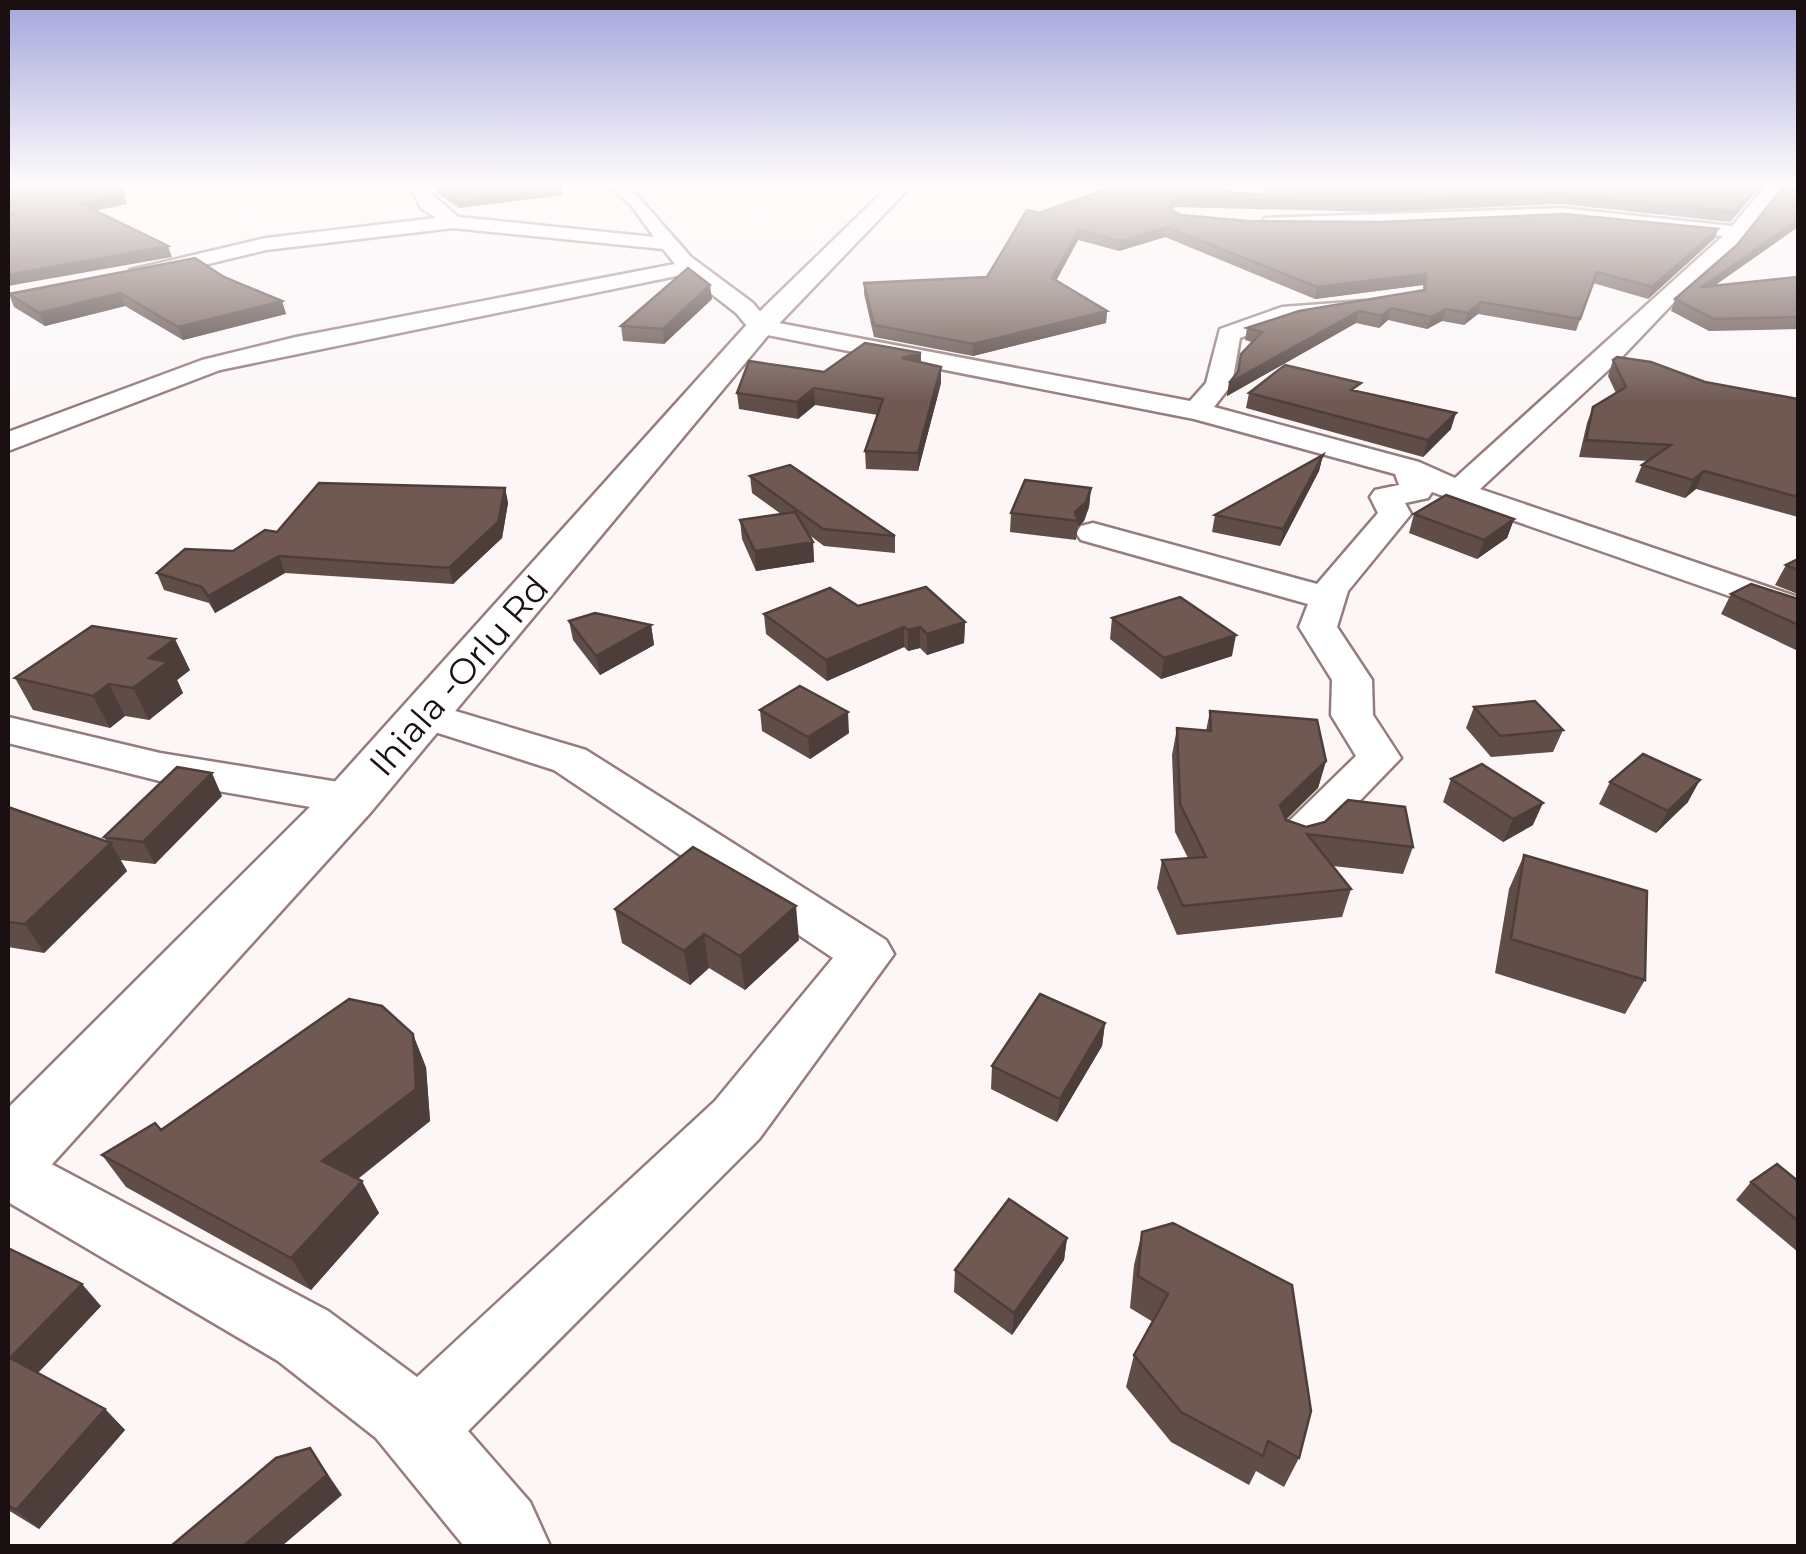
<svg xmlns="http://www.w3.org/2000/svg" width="1806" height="1554" font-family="Montserrat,sans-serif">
  <rect width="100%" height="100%" fill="#fcf6f7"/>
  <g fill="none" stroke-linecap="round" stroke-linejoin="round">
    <defs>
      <path id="street" d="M424 185H446L432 194 458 217 654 237 631 205 608 185H628L691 257 753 303 768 321 1190 401 1206 383 1220 329 1282 307 1363 301V311L1286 320 1240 338 1232 384 1214 407 1419 462 1455 478 1723 236 1561 220 1272 228 1263 222 1265 218 1561 208 1732 226 1767 185H1784L1730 253 1679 297 1619 360 1480 489 1798 597V620L1432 492 1428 498 1405 503 1411 514 1348 591 1337 627 1372 680 1373 715 1401 758 1316 846 1299 851 1282 846 1275 835 1356 756 1331 715 1332 680 1299 627 1308 604 1081 540 1076 533 1081 526 1093 523 1317 584 1378 513 1370 497 1375 490 1399 485 1395 474 1194 419 752 332 736 313 686 274 220 370 8 451V432L202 360 296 337 675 264 663 249 453 228 266 250 138 281 127 275 130 270 266 238 436 218 421 208 413 192Z
        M425 702 586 750 886 940 894 954 759 1139 468 1431 530 1502 550 1546H464L376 1438 278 1361 8 1202V1141L328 1311 417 1377 715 1101 833 958 554 770 410 724 404 715 410 706Z
        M8 717 160 753 351 784 367 789 374 799 367 809 351 814 160 781 8 743Z"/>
      <path id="secondary" d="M890 185H912L770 333 371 812 35 1183 8 1193V1108L331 786 750 321Z"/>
    </defs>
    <use href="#street" stroke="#967c7d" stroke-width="5"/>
    <use href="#secondary" stroke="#967c7d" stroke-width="5"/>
    <use href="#street" fill="#fff" fill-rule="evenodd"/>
    <use href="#secondary" fill="#fff" fill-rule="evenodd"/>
  </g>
  <path fill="#604d47" d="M440 185H562V195L459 208 438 194 437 188Z
    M1118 185 1261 194 1273 185H1762L1730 222 1561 204 1377 212 1174 207 1172 211 1181 215 1248 221 1718 229 1714 239 1648 299 1593 283 1576 331 1478 314 1464 325 1442 321 1427 329 1388 320 1379 328 1356 323 1227 396 1229 383 1238 372 1252 342 1245 340 1247 328 1423 290V285L1315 299 1165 237 1119 251 1078 240 1056 281 1107 311 1106 323 973 356 874 337 864 294V283L987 277 1039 213Z
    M1798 227 1715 285 1798 277V329L1709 331 1671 311 1675 299 1737 245Z
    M224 277 282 301 286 314 183 340 125 306 45 326 14 307 9 294Z
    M712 299 664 344 623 341 621 326Z
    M921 353V362L941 383 918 471 866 469 865 451 878 415 815 405 798 419 739 409 737 393 824 372Z
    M1613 360 1705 382 1798 399V517L1696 489 1685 498 1635 482 1642 465 1648 461 1579 457 1587 423 1593 407 1616 393 1608 376Z
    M1249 393 1451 429 1423 457 1246 408Z
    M1323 455 1319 471 1280 546 1212 532 1215 515Z
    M750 476 895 536V553L824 546 808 534 813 542 814 562 756 571 742 539 740 520 781 514 752 493Z
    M505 488 508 503 502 538 453 584 285 573 215 613 209 603 164 590 157 573 233 551 277 532Z
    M1091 488 1089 507 1084 521 1078 527 1076 540 1010 532 1011 513Z
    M1414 514 1514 519 1507 538 1477 559 1409 533Z
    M1798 559V594L1775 585 1786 565Z
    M1731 594 1798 599V651L1721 614Z
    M858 606 965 622 964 643 927 655 920 648 908 651 904 647 827 681 766 634 764 614Z
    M1112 618 1232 656 1161 679 1110 639Z
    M569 621 651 625 654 645 600 675 573 640Z
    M190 670 177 680 183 693 149 720 125 716 110 728 33 710 15 678Z
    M1474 707 1563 730 1553 752 1491 757 1466 728Z
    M760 710 849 733 810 759 762 731Z
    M1210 711 1326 761 1318 788 1286 820 1306 827 1413 847 1403 874 1333 866 1351 889 1342 917 1177 935 1157 888 1162 860 1188 858 1175 832 1172 755 1177 728 1206 731Z
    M1451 779 1533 825 1503 842 1443 802Z
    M1610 782 1688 802 1656 833 1599 804Z
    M222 796 155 864 120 860 127 871 44 953 8 947V807L107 842 104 837Z
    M1524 855 1645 980 1625 1014 1495 973 1509 889Z
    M615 909 799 940 745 990 709 968 690 985 622 943Z
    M1105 1023 1102 1046 1057 1122 991 1089 992 1066Z
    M426 1067 430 1121 358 1179 379 1213 311 1290 126 1187 102 1155 161 1130Z
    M1798 1181V1252L1736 1200 1751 1182Z
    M1142 1232 1299 1458 1284 1487 1256 1471 1249 1485 1171 1442 1126 1387 1134 1355 1153 1322 1130 1308 1134 1265Z
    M1067 1238 1064 1260 1012 1335 954 1292 955 1270Z
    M8 1249 101 1306 38 1373 105 1409 125 1430 39 1529 8 1510Z"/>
  <path fill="#4e3e3a" d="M561 185 562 195 459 208 458 202Z
    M1758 185H1762L1730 222 1735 212Z
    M124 195 127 204 85 213 82 204Z
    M1798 220V227L1697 298 1702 287Z
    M1167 227 1165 237 1119 251 1120 241Z
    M1718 229 1714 239 1648 299 1652 287Z
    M1079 230 1078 240 1051 290 1052 278Z
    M168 246 172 257 8 286V275Z
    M1426 274 1423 285 1315 299 1317 287Z
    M710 285 712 299 664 344 663 329Z
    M120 293 125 306 45 326 39 313Z
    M282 301 286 314 183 340 178 327Z
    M1481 302 1478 314 1464 325 1468 313Z
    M1391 308 1388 320 1379 328 1382 316Z
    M1446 309 1442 321 1427 329 1431 317Z
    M1107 311 1106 323 973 356V344Z
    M1359 311 1356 323 1227 396 1229 383Z
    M921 353V369L902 358Z
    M941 367V383L918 471V453Z
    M814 388 815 405 798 419 797 402Z
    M1456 413 1451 429 1423 457 1428 440Z
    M1323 455 1319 471 1280 546 1283 529Z
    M1704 471 1696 489 1685 498 1693 480Z
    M505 488 508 503 502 538 453 584 449 568Z
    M1091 488 1089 507 1084 521 1078 527V521L1075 512Z
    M1514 519 1507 538 1477 559 1484 540Z
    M813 542 814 562 756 571 755 551Z
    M279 556 285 573 215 613 208 596Z
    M965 622 964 643 927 655V634Z
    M651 625 654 645 600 675 596 656Z
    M904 627V647L827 681 826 660Z
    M920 627V648L908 651V630Z
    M1236 635 1232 656 1161 679 1164 658Z
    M175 639 190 670 177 680 183 693 149 720 133 688 149 658Z
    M109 684 125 716 110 728 93 696Z
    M848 712 849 733 810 759 808 737Z
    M1326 761 1318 788 1272 832 1280 805Z
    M212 773 222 796 155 864 143 842Z
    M1700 780 1688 802 1656 833 1668 811Z
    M1543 803 1533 825 1503 842 1513 819Z
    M111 843 127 871 44 953 25 924Z
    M796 906 799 940 745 990 740 956Z
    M704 934 709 968 690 985 684 951Z
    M1105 1023 1102 1046 1057 1122 1060 1099Z
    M413 1034 426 1067 430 1121 339 1193 322 1161Z
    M362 1181 379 1213 311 1290 291 1258Z
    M1067 1238 1064 1260 1012 1335 1014 1313Z
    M82 1284 101 1306 32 1379 10 1358Z
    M105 1409 125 1430 39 1529 16 1510Z
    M310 1448 342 1495 282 1546H243Z"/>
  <path fill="#705953" stroke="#4e3e3a" stroke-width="2.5" d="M8 185H119L124 195 82 204 168 246 8 275V216L14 214 8 211Z
    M440 185H561V189L458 202 437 188Z
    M1118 185H1213L1234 193 1261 194 1273 185H1758L1735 212 1564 195 1379 202 1175 198 1172 201V211L1181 215 1248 221 1380 222 1564 214 1718 229 1652 287 1597 272 1580 319 1481 302 1468 313 1446 309 1431 317 1391 308 1382 316 1359 311 1229 383 1238 372 1241 354 1262 332 1247 328 1299 311 1425 290 1426 274 1317 287 1167 227 1120 241 1079 230 1052 278 1107 311 973 344 874 325 864 283 987 277 1027 210 1039 213Z
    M1785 185H1798V220L1702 287 1798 277V317L1714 319 1675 299 1737 245Z
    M195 258 224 277 282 301 178 327 120 293 39 313 9 294Z
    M688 268 710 285 663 329 621 326Z
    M865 343 921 353 902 358 941 367 918 453 865 451 883 399 814 388 797 402 737 393 749 361 824 372Z
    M1617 357 1651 362 1705 382 1798 399V497L1704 471 1693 480 1642 465 1671 445 1586 440 1593 407 1626 387 1613 360Z
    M1285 365 1361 383 1351 390 1456 413 1428 440 1249 393Z
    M1323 455 1283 529 1215 515Z
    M790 465 895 536 823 529 750 476Z
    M1025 480 1091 488 1086 502 1075 512 1078 521 1011 513Z
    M319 483 505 488 498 522 449 568 279 556 208 596 202 587 157 573 185 549 233 551 265 530 277 532Z
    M1446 495 1514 519 1484 540 1414 514Z
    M795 512 813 542 755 551 740 520Z
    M1798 559V570L1786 565Z
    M1751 584 1798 599V625L1731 594Z
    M926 587 965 622 927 634 920 627 908 630 904 627 826 660 764 614 830 588 858 606Z
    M1180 597 1236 635 1164 658 1112 618Z
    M595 613 651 625 596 656 569 621Z
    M92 626 175 639 149 658 168 662 133 688 109 684 93 696 15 678Z
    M800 686 848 712 808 737 760 710Z
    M1535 701 1563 730 1500 736 1474 707Z
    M1210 711 1317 720 1326 761 1280 805 1286 820 1306 827 1325 822 1348 800 1405 807 1413 847 1307 834 1351 889 1183 906 1162 860 1206 857 1180 804 1177 728 1211 731Z
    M1643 754 1700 780 1668 811 1610 782Z
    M1482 764 1543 803 1513 819 1451 779Z
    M177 767 212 773 143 842 104 837Z
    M8 807 111 843 25 924 8 922Z
    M693 847 796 906 740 956 704 934 684 951 615 909Z
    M1524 855 1647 891 1645 980 1511 939Z
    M1040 994 1105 1023 1060 1099 992 1066Z
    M349 999 382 1006 413 1034 416 1089 322 1161 362 1181 291 1258 102 1155 155 1123 161 1130Z
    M1777 1164 1798 1181V1221L1751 1182Z
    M1009 1199 1067 1238 1014 1313 955 1270Z
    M1173 1223 1292 1285 1311 1411 1299 1458 1268 1441 1263 1456 1181 1412 1134 1355 1168 1294 1138 1276 1142 1232Z
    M8 1248 82 1284 10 1358 105 1409 16 1510 8 1505Z
    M310 1448 327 1475 243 1546H171L276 1458Z"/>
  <linearGradient id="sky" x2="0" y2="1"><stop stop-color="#a4a6dc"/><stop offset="0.46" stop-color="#fefbfb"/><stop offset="1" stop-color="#fefbfb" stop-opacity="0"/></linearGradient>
  <rect width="1806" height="402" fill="url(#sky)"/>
  <g text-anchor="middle" stroke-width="10" stroke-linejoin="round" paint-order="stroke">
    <g font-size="35" fill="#1a1011" stroke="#fff">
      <text transform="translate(459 676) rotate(-49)" y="12">Ihiala -Orlu Rd</text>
    </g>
  </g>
  <rect width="1806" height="1554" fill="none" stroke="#1a1011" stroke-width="20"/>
</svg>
